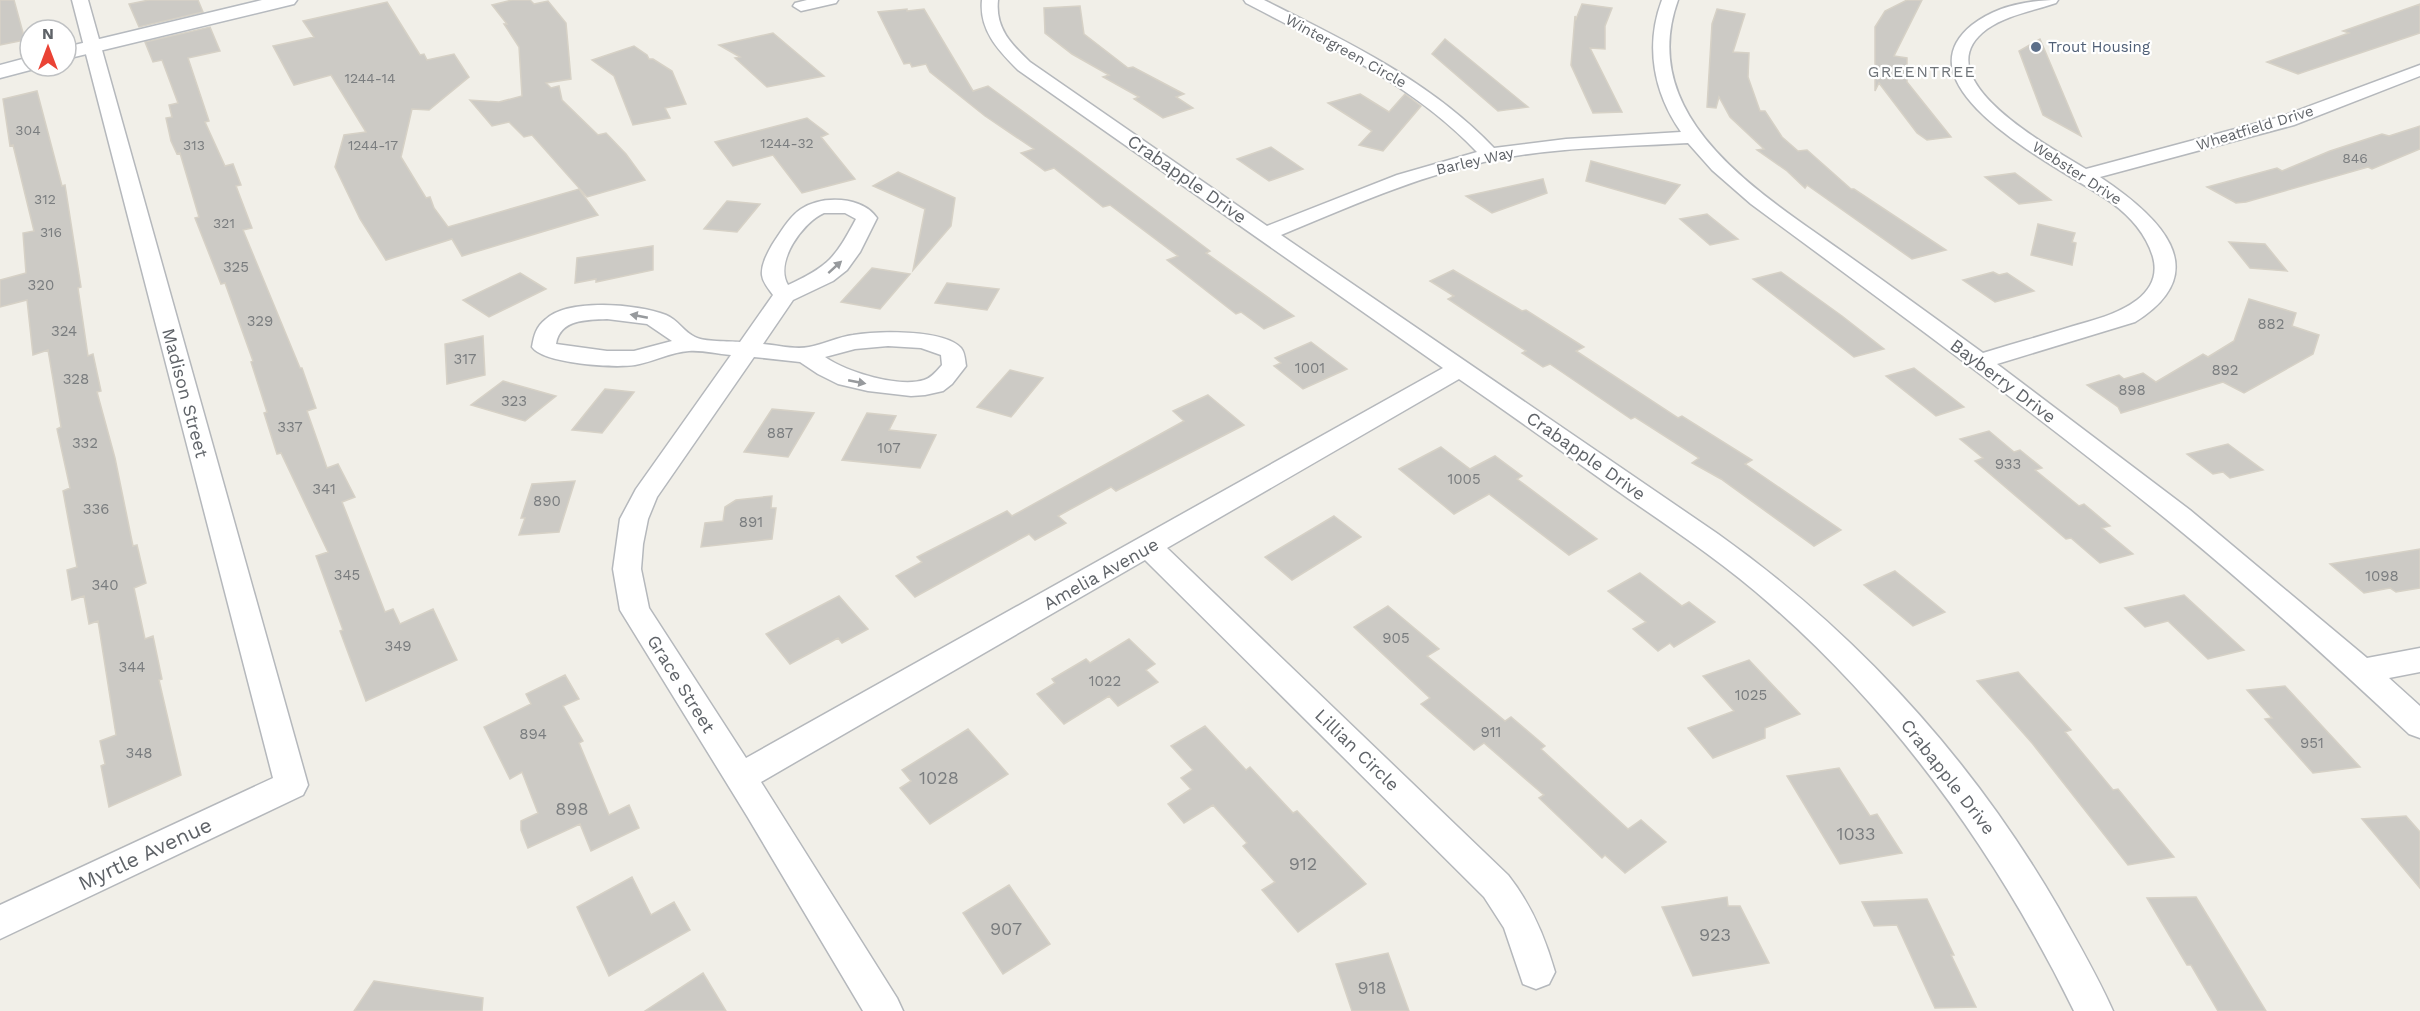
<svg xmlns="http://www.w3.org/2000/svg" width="2420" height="1011" font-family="'Work Sans',sans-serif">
  <rect width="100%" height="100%" fill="#f1efe8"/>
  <path fill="#cccac5" stroke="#d6d1c6" stroke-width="1.5" d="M0 0H14L25 40 0 45Z
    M149 0H198L203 12 139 27 129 4Z
    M512 0H530L534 4 548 1 566 23 571 79 546 83 551 88 559 86 562 100 598 135 606 133 626 154 645 180 587 197 532 135 524 137 509 122 492 126 470 100 499 102 522 96 519 47 504 24H507L492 5Z
    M1907 0H1922L1894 56 1907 58V82L1951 137 1927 140 1917 133 1879 83 1875 91V27L1885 11Z
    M387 2 420 55 424 54 427 60 454 54 469 77 429 110 412 109 401 157 426 198 430 197 434 208 448 227 579 189 598 215 462 256 452 239 386 260 360 219 335 167 344 135 366 132 331 75 294 85 273 46 314 37 303 21Z
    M1582 4 1612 8 1605 26V49L1590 48 1622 112 1593 113 1571 65 1575 16 1576 19Z
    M2420 4V33L2298 74 2267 62 2349 33 2343 31Z
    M1080 6 1084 34 1128 68 1133 67 1184 94 1176 97 1193 108 1163 118 1134 99 1139 97 1103 77 1109 75 1072 54 1045 33 1044 8Z
    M907 9V11L924 9 973 91 988 86 1081 154 1210 251 1206 253 1294 316 1264 329 1241 312 1236 314 1167 260 1178 256 1110 205 1103 207 1054 168 1045 171 1021 153 1034 149 985 116 930 72 926 64 912 67 910 63 904 64 878 12Z
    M1717 9 1745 14 1733 52 1749 53 1748 77 1760 111H1765L1782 137 1798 151 1807 150 1851 189H1854L1946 250 1912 259 1807 185 1805 188 1787 171 1757 150 1764 149 1730 117 1719 97 1716 108 1707 107 1712 24Z
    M210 27 220 51 188 58 209 121 205 122 225 166 233 164 241 185 236 186 252 228 243 230 300 368H302L316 408 307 411 327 468 338 464 355 497 342 502 385 612 393 609 400 624 433 609 457 660 366 701 340 631 343 630 316 556 328 552 281 453 277 454 264 413 267 412 251 362 253 361 225 283 221 284 195 218 199 217 180 153 177 154 171 141 166 118 172 117 169 105 178 103 162 60 153 62 145 42Z
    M773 33 824 76 767 87 735 58 740 57 719 45Z
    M1445 39 1528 107 1498 111 1432 54Z
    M2040 39 2081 136 2043 115 2019 51Z
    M634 46 647 55 649 59H653L672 71 686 104 665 108 670 118 633 125 614 76 592 60Z
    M37 91 62 186 65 185 81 287 78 288 88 356 93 354 101 391 97 392 115 458 133 546 137 545 146 583 134 588 145 639 153 636 162 679 159 680 181 775 109 807 101 766 105 764 100 741 116 735 98 621 89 624 84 596 72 600 67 570 77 567 63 491 70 488 57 429 61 427 48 350 33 355 27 300 0 307V280L26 273 23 233 34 231 13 145 10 146 3 99Z
    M1360 94 1389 112 1405 94 1421 106 1383 151 1359 145 1372 131 1328 103Z
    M807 118 828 134 821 137 855 179 802 193 773 155 733 166 715 142Z
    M2420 126V149L2372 169 2368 167 2246 202 2236 203 2207 187 2277 168 2282 171 2330 151 2382 134 2389 136Z
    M1271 147 1303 169 1269 181 1237 159Z
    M1591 161 1680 185 1665 204 1586 181Z
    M898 172 955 198 951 226 913 270 925 209 873 186Z
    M2015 173 2051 200 2019 204 1985 177Z
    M1543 179 1547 193 1492 213 1466 196Z
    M727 201 760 204 737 232 704 229Z
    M1707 214 1738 239 1710 245 1680 219Z
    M2038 224 2075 233 2072 242 2076 243 2072 265 2031 255Z
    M2229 242 2265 244 2287 271 2250 268Z
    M653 246V270L596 282V279L575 283 577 258Z
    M872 268 910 274 880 309 841 302Z
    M1453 270 1522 311 1526 310 1584 347 1576 351 1678 418 1682 416 1752 460 1745 464 1841 530 1814 546 1721 479 1692 463 1699 458 1635 417 1631 419 1550 364 1543 367 1522 353 1526 351 1448 299 1454 296 1430 281Z
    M1781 272 1842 316 1884 349 1854 357 1753 279Z
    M1993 272 1999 275 2007 273 2034 291 1995 302 1963 280Z
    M520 273 546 289 489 317 463 300Z
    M947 283 999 289 987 310 935 303Z
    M2249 299 2296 313 2292 326 2319 335 2313 354 2244 393 2223 382 2121 413 2118 407 2087 385 2119 375 2124 379 2143 373 2156 382 2203 354 2208 357 2234 341Z
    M483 336 485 375 447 384 445 344Z
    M1311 342 1347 369 1303 389 1274 366 1281 363 1275 358Z
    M1914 368 1964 407 1936 416 1886 376Z
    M1010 370 1043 378 1011 417 977 407Z
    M503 381 556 396 525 421 471 405Z
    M605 389 634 392 602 433 572 430Z
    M1208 395 1244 425 1116 491 1111 487 1058 516 1066 523 1035 540 1029 534 915 597 896 576 922 562 917 557 1007 511 1012 516 1184 421 1173 411Z
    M772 409 814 413 788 457 744 452Z
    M867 413 896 416 889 430 936 435 920 468 842 460Z
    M1989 431 2014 452 2020 450 2042 468 2035 470 2079 506 2084 504 2110 526 2102 528 2133 554 2100 563 2071 538 2066 539 1975 461 1983 458 1960 439Z
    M2228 444 2263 470 2230 478 2223 472 2213 474 2187 454Z
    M1441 447 1470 469 1495 456 1522 476 1517 479 1597 539 1569 555 1489 494 1454 514 1399 469Z
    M575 481 559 532 519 535 525 518H521L532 484Z
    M772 496 771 508H776L772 539 701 547 705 523 723 521 725 507 736 500Z
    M1334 516 1361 537 1292 580 1265 557Z
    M2420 549V588L2396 592 2390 588 2364 593 2330 564Z
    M1895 571 1945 612 1913 626 1864 585Z
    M1640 573 1682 606 1689 602 1715 622 1674 647 1670 643 1658 651 1633 629 1646 622 1608 591Z
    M2184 595 2244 650 2208 659 2168 621 2145 627 2125 608Z
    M839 596 868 629 842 643 838 638 790 664 766 634Z
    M1388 606 1439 649 1427 656 1505 721 1511 717 1545 746 1541 749 1628 829 1641 820 1666 842 1625 873 1605 855 1602 858 1539 798 1544 795 1484 743 1474 750 1421 704 1430 698 1354 627Z
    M1129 639 1155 664 1146 670 1158 682 1118 706 1109 696 1064 724 1037 694 1055 683 1052 679 1086 659 1090 663Z
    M1749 660 1800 714 1765 728V738L1713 758 1688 728 1734 711 1703 676Z
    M2018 672 2071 730 2065 732 2113 790 2118 789 2174 857 2128 865 2032 743 1977 681Z
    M565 675 579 699 563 706 583 741 579 743 609 815 629 805 639 828 591 851 580 824 528 848 521 830V821L538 813 522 772 510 779 484 727 531 704 526 694Z
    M2285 686 2360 767 2313 773 2265 719 2272 718 2247 690Z
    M1205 726 1246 770 1250 767 1293 813 1297 811 1366 884 1298 932 1262 890 1275 882 1243 846 1247 843 1213 805 1184 823 1168 804 1191 789 1181 778 1193 770 1171 746Z
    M968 729 1008 774 930 824 900 788 911 781 902 770Z
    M1839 768 1870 816 1877 814 1902 853 1840 864 1787 776Z
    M2406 816 2420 832V888L2362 819Z
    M632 877 651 915 674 902 690 930 609 976 577 907Z
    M1009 885 1050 944 1003 974 963 913Z
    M1727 897 1728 906H1740L1769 963 1693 976 1662 907Z
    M2196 897 2266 1011H2218L2191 965H2187L2147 898Z
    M1927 899 1954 955H1951L1976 1007 1935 1008 1897 925 1874 926 1862 902Z
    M1388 953 1409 1011H1352L1336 964Z
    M703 973 726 1011H645Z
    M374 981 483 998 482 1011H354Z"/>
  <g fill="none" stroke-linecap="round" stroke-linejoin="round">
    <defs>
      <path id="minor" d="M72 0H88L308 785 303 795 0 939V905L273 778Z
        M807 0H838L836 3 801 11 793 6 795 3Z
        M982 0H998C995 28 1011 44 1030 62L1267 226 1397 175 1477 152C1413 84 1328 46 1246 3L1244 0H1264C1347 42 1429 80 1494 148L1566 139 1681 132C1653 92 1645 45 1662 0H1678C1635 119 1762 194 1843 252 1890 285 1936 319 1983 353 2012 344 2041 336 2070 327 2093 320 2117 315 2137 300 2151 289 2158 275 2153 257 2146 234 2131 217 2112 203 2072 173 1892 90 1972 25 1996 6 2029 0 2058 0L2056 3C2033 11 2007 15 1987 29 1920 78 2052 148 2086 169L2280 117 2420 65V76L2294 125 2100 177C2157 215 2218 270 2135 322L1997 364 2190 510 2367 658 2420 648V672L2389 678 2420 706V738L2409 734C2331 661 2253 590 2171 523 2034 412 1892 308 1751 204L1712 170 1688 143C1622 147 1553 147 1488 161 1416 177 1348 207 1281 235L1718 534C1857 633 1972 759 2058 907 2077 941 2097 975 2113 1011H2074C1998 856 1900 718 1770 604 1726 565 1677 532 1629 499 1572 459 1516 418 1459 379L1167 548 1508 875C1531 904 1545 937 1555 972L1549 984 1536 989 1523 984 1504 928 1484 897 1145 560 761 782 897 998 903 1011H863L747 816 620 610 613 569 620 519 636 489 731 355C717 354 703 350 689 351 671 352 653 362 635 365 614 368 544 364 532 347 534 335 536 327 546 319 569 298 638 304 666 315 678 320 684 332 695 337 703 342 730 341 740 342L773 295C769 289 763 283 762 275 761 265 767 254 772 245 780 233 789 217 801 209 822 195 862 196 877 218L860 252 847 270 833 281 793 300 763 344C777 345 795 350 809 347 824 344 838 337 853 335 878 331 944 329 961 348 965 353 965 360 966 366L952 384 943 391 925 395 911 396 868 391 838 384 818 374 800 362 754 357 657 497 648 519 643 544 641 569 649 608 746 758 1443 368 1018 70C998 50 979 30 982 0ZM824 213H845L856 219C835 258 829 266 788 285 774 262 803 222 824 213ZM607 319 647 324 672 341 634 351H607L556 344C560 319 586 320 607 319ZM888 346 921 348 941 355 942 365C937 371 931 378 924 380 899 388 846 372 825 357L855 349Z"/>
      <path id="secondary" d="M262 0H297L294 4 66 59V47Z
        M30 57V66H39L38 68 0 78V65Z"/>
    </defs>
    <use href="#minor" stroke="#b5b8bc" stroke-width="3"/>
    <use href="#secondary" stroke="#b6babf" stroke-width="3"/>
    <use href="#minor" fill="#fff" fill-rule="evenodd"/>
    <use href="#secondary" fill="#fff" fill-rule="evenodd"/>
  </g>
  <defs><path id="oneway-solid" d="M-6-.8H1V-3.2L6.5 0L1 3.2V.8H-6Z" transform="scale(1.5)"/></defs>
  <g fill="#979a9d">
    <use href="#oneway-solid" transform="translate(835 267) rotate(-42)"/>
    <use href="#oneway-solid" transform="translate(639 316) rotate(-169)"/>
    <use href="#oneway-solid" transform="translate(857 382) rotate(11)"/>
  </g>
  <circle fill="#5c6f8a" stroke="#fff" stroke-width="2" cx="2036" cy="47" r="6"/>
  <g text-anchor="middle" stroke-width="4.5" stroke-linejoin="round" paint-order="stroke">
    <g font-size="14" fill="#7a7d7f">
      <text x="370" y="83">1244-14</text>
      <text x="28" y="135">304</text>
      <text x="787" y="148">1244-32</text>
      <text x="194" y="150">313</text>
      <text x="373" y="150">1244-17</text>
      <text x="2355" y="163">846</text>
      <text x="45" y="204">312</text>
      <text x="224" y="228">321</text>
      <text x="51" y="237">316</text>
    </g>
    <g font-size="15" fill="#4e5e75" stroke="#fff" text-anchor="start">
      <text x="2048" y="52">Trout Housing</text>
    </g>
    <g font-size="15" fill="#5f6368" stroke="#fff">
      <text transform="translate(1346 51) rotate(29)" y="5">Wintergreen Circle</text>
      <text transform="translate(2255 128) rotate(-17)" y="5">Wheatfield Drive</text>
      <text transform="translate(1475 161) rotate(-13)" y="5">Barley Way</text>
      <text transform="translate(2077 173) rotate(33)" y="5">Webster Drive</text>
    </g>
    <g font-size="15" fill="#7a7d7f">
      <text x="236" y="272">325</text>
      <text x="41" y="290">320</text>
      <text x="260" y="326">329</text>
      <text x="2271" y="329">882</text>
      <text x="64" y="336">324</text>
      <text x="465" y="364">317</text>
      <text x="1310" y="373">1001</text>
      <text x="2225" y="375">892</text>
      <text x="76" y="384">328</text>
      <text x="2132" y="395">898</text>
      <text x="514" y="406">323</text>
      <text x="290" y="432">337</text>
      <text x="780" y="438">887</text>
      <text x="85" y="448">332</text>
      <text x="889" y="453">107</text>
      <text x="2008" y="469">933</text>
      <text x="1464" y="484">1005</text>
      <text x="324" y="494">341</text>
      <text x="547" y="506">890</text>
      <text x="96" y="514">336</text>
      <text x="751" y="527">891</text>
      <text x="347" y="580">345</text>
      <text x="2382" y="581">1098</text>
      <text x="105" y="590">340</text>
      <text x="1396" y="643">905</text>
      <text x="398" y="651">349</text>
      <text x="132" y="672">344</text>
      <text x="1105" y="686">1022</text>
      <text x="1751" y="700">1025</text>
      <text x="1491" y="737">911</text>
      <text x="533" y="739">894</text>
      <text x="2312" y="748">951</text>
      <text x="139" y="758">348</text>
    </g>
    <g font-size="16" letter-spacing="1.5" fill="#70757a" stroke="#fff">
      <text x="1922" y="77">GREENTREE</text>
    </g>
    <g font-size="18" fill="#5f6368" stroke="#fff">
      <text transform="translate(1187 179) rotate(35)" y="6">Crabapple Drive</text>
      <text transform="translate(2003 381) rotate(37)" y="6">Bayberry Drive</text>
      <text transform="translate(185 393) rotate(75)" y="6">Madison Street</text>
      <text transform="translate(1586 456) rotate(35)" y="6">Crabapple Drive</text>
      <text transform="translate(1101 574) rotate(-29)" y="6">Amelia Avenue</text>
      <text transform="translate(681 684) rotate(58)" y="6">Grace Street</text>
      <text transform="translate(1357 750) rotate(44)" y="6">Lillian Circle</text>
      <text transform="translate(1948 777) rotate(52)" y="6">Crabapple Drive</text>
    </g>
    <g font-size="18" fill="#7a7d7f">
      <text x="939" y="784">1028</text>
      <text x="572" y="815">898</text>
      <text x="1856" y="840">1033</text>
      <text x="1303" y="870">912</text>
      <text x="1006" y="935">907</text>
      <text x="1715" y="941">923</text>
      <text x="1372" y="994">918</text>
    </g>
    <g font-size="21" fill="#5f6368" stroke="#fff">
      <text transform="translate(145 854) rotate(-25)" y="7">Myrtle Avenue</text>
    </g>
  </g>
  <g transform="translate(48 48)"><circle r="28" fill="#ffffff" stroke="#bfc1c3" stroke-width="1.5"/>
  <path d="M0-4.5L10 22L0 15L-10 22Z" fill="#ea4335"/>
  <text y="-9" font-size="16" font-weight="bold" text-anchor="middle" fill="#5f6368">N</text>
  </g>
</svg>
